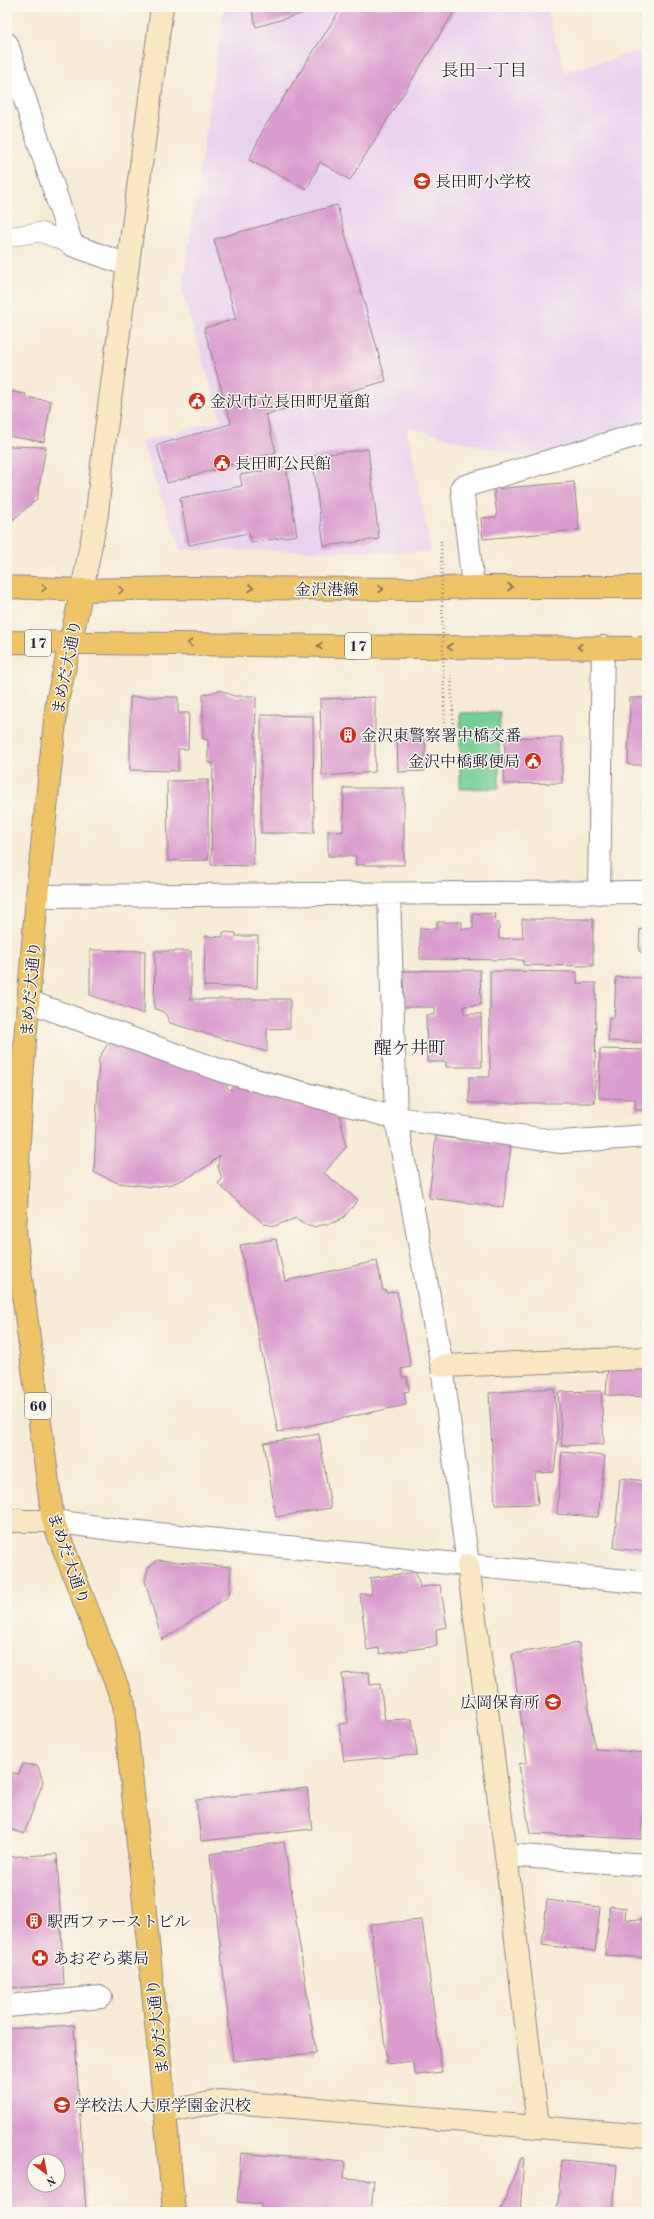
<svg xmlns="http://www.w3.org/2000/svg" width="654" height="2219" font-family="'Old Standard TT','Noto Serif JP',serif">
  <rect width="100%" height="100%" fill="#fbf7ec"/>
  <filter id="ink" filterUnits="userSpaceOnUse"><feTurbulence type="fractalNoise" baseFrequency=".025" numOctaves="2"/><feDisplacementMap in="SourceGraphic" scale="8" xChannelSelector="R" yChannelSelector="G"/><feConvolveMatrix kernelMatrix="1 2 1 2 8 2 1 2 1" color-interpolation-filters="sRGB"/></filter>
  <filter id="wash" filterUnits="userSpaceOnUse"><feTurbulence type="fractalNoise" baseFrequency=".012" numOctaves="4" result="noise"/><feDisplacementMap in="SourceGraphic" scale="16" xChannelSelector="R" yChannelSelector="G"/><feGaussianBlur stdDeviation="0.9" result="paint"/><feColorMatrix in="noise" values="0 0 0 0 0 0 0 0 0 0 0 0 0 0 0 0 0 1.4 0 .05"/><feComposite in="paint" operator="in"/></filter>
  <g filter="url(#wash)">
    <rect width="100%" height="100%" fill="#f6ebd5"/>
    <path fill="#e8d2ee" d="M224 7H546L565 72 647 49V427L530 459 407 427 431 552 181 550 141 442 221 420 182 291Z"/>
    <path fill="#76ce93" stroke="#4c7867" d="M500 712 499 788 460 789V713Z"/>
    <g id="blocks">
      <path fill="#da9cce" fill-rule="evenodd" d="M251 7H325L256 27Z
        M342 7H457L350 180 320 162 307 189 249 160 264 128Z
        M337 205 386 381 264 415H266L276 452 167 483 157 445 231 424 204 328 236 319 214 239Z
        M7 391 26 394 25 397 51 401 44 442 7 436Z
        M7 446 46 447 37 499 7 525Z
        M368 449 379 539 324 546 312 456Z
        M286 467 297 535 251 543 249 533 189 545 180 498 242 486 240 475Z
        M574 482 579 530 483 539 481 518 497 517 494 489Z
        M220 690 234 696H256L253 866 211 865 213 763H208V740L203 739V695Z
        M130 697H178V713H189L188 749H178V771L130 770Z
        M375 697V772L322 776 320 699Z
        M630 698H647V765H628Z
        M261 715 313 716 314 833H261Z
        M426 733 424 771 398 772 397 734Z
        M562 737V783L504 784 505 738Z
        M208 780V860L168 861 167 781Z
        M344 788H404V865H355L356 856H328V831L343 832Z
        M473 913 496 914 495 922 499 923V939L523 938 522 919H593V966L523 965V960L420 959V928L437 929V922H462V929H473Z
        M640 929 647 932V955L639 951Z
        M223 932 236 933V936H258L257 988 204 986 205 936 223 937Z
        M90 950 145 951 144 1014 90 995Z
        M155 951H191V999H290V1028L267 1029V1052L170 1023 165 1013 154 1008Z
        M480 970 481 1005 464 1006V1014H481L482 1067H446V1062H427L426 1015H435V1007H402L401 971Z
        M490 971 577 972V983H596L595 1103H469V1077H490Z
        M616 977 644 978 643 991H647V1043L608 1041 609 1017 614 1018Z
        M112 1042 227 1082V1088L230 1090 238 1079 338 1106 346 1147 324 1173 358 1200 344 1217 335 1222 314 1227 308 1226 296 1218 274 1226 264 1224 218 1184 222 1179 218 1167 219 1155 209 1165 189 1177 172 1184 153 1187 118 1183 94 1172 99 1058 107 1045Z
        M600 1049 647 1050V1110H635V1099L599 1098Z
        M436 1136 511 1146 503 1207 429 1198Z
        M276 1239 285 1281 377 1261 383 1291 386 1290V1293L397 1291 411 1367 401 1369 402 1377H407L409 1391 404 1392 406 1405 278 1432 240 1245Z
        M647 1363V1397L606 1395 608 1366Z
        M554 1388 558 1439 554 1472 535 1473 538 1504 495 1505 489 1393Z
        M601 1391 604 1444 562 1446 558 1392Z
        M319 1434 331 1508 276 1517 264 1443Z
        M562 1452 605 1456 598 1517 557 1514Z
        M620 1478 647 1481V1552L614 1548Z
        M158 1560 231 1567 229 1596 162 1640 145 1581 148 1568Z
        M416 1572 420 1587 440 1585 447 1627 436 1629 437 1646 380 1654 379 1648 367 1650 360 1594H372L370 1578Z
        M579 1643 595 1749 647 1753V1817L642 1816 641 1839 530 1834 519 1764 527 1762 512 1654Z
        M369 1672 370 1685 380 1684 385 1720 412 1719 417 1755 344 1761 339 1724 348 1723 342 1674Z
        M23 1764 38 1766 43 1782 24 1834 7 1828V1772L19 1774Z
        M307 1788 312 1829 201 1841 196 1800Z
        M284 1842 316 2053 233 2061 210 1854Z
        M57 1854 64 1985 7 1988V1857Z
        M547 1900 600 1907 595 1951 542 1945Z
        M610 1906 626 1908 625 1919 642 1920V1914H647V1958L605 1955Z
        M422 1920 442 2072 416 2075 412 2061 387 2064 370 1924Z
        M74 2025 86 2212H7V2029ZM34 2161H58V2185H34Z
        M241 2153 345 2162 344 2178 374 2180 371 2212H260L261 2204 237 2202Z
        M521 2158H524L520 2212H500Z
        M562 2160 617 2165 613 2212H557Z"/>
    </g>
  </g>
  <g filter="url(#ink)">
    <use href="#blocks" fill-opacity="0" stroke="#8c8688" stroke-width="1"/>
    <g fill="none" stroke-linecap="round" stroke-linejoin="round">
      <defs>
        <path id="lane" d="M7 237 41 232 72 245"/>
        <path id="street" d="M7 44 72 245 128 265
          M473 587 462 487 647 432
          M599 893 603 647
          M389 894 396 1118 442 1366 468 1565
          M37 896 647 892
          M30 1002 222 1071 396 1118 561 1142 647 1136
          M7 1077H22
          M53 1521 119 1530 647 1583
          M506 1855 647 1865
          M7 2006 101 1997"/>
        <path id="secondary" d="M82 590 97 514 104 445 162 7
          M442 1366 647 1358
          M7 1521H53
          M468 1565 506 1855 538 2126
          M165 2112 220 2101 647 2136"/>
        <path id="primary" d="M7 587 82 590 180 588 419 589 473 587H647
          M82 590 57 702 37 896 22 1077 15 1232 53 1521 124 1704 165 2112 174 2212
          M7 642 422 647 647 648"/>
      </defs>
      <use href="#lane" stroke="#8c8688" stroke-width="20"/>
      <use href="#street" stroke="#8c8688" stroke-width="24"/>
      <use href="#secondary" stroke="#8c8688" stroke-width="24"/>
      <use href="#primary" stroke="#8c8688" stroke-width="24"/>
      <path stroke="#8c8688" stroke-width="2.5" stroke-dasharray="1 3" stroke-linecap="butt" d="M444 698 445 738H454L451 675"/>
      <use href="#lane" stroke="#fff" stroke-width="19"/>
      <use href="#street" stroke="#fff" stroke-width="22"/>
      <use href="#secondary" stroke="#f9e7c3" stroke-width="22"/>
      <use href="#primary" stroke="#efc469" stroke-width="22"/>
      <path stroke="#8c8688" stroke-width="2.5" stroke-dasharray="1 3" stroke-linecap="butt" d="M441 541 444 698"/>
    </g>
    <defs><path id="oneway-chevron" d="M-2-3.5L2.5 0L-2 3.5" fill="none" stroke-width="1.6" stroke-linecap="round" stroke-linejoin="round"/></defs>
    <g stroke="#887352">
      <use href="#oneway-chevron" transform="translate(510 587)"/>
      <use href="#oneway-chevron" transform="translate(44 588) rotate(3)"/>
      <use href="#oneway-chevron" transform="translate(251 588)"/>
      <use href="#oneway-chevron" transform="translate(381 589)"/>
      <use href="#oneway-chevron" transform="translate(121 590) rotate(-1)"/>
      <use href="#oneway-chevron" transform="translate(190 643) rotate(-179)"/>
      <use href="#oneway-chevron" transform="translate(320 646) rotate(-179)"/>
      <use href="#oneway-chevron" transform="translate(450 647) rotate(180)"/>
      <use href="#oneway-chevron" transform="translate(580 647) rotate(180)"/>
    </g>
  </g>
  <defs>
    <symbol id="school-disc" viewBox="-11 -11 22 22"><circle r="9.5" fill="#c8321e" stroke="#fbf7ec"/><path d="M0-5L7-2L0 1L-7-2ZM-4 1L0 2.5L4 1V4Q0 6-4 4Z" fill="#fff"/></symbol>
    <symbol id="civic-disc" viewBox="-11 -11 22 22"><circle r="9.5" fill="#c8321e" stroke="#fbf7ec"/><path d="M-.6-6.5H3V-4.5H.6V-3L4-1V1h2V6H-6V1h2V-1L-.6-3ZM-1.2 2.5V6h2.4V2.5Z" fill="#fff"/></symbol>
    <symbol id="building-disc" viewBox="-11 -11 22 22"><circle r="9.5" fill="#c8321e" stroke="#fbf7ec"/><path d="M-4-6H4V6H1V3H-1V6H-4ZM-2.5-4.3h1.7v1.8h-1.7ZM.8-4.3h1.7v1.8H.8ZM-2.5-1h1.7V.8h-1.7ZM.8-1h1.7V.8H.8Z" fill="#fff"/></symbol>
    <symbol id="pharmacy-disc" viewBox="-11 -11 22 22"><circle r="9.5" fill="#c8321e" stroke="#fbf7ec"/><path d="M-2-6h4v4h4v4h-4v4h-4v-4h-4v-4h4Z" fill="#fff"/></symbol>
    <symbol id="university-disc" viewBox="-11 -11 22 22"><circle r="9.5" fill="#c8321e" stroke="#fbf7ec"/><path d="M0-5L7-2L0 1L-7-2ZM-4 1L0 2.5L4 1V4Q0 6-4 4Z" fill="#fff"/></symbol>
  </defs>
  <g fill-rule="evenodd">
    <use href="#school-disc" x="412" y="171" width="20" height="20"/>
    <use href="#civic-disc" x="187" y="391" width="20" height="20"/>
    <use href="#civic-disc" x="212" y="453" width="20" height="20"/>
    <use href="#building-disc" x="338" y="725" width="20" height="20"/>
    <use href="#civic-disc" x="523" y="751" width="20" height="20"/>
    <use href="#school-disc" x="543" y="1692" width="20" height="20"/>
    <use href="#building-disc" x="24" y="1911" width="20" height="20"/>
    <use href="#pharmacy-disc" x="30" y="1948" width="20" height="20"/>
    <use href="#university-disc" x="52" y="2095" width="20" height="20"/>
  </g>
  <g text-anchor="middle" stroke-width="3" stroke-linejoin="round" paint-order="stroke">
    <g fill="#fbf7ec" stroke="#636270" stroke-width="1">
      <rect x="25" y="630" width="26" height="26" rx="3"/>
      <rect x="345" y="633" width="26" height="26" rx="3"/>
      <rect x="25" y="1393" width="26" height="26" rx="3"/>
    </g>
    <g font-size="15" font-weight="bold" fill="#22223b">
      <text x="38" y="648">17</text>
      <text x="358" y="651">17</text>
      <text x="38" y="1411">60</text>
    </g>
    <g font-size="16" fill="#22223b" stroke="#fbf7ec" text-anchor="start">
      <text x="435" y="187">長田町小学校</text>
      <text x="210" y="407">金沢市立長田町児童館</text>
      <text x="235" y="469">長田町公民館</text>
      <text x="361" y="741">金沢東警察署中橋交番</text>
      <text x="520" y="767" text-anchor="end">金沢中橋郵便局</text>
      <text x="540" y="1708" text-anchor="end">広岡保育所</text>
      <text x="47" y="1927">駅西ファーストビル</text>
      <text x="53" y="1964">あおぞら薬局</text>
      <text x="75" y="2111">学校法人大原学園金沢校</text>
    </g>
    <g font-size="16" fill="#22223b" stroke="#fbf7ec">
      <text x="327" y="595">金沢港線</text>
      <text transform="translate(66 667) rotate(-79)" y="6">まめだ大通り</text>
      <text transform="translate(30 989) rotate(-85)" y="6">まめだ大通り</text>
      <text transform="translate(69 1558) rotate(71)" y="6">まめだ大通り</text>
      <text transform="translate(157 2027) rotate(-96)" y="6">まめだ大通り</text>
    </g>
    <g font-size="17" fill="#22223b" stroke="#fbf7ec">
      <text x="484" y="76">長田一丁目</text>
    </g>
    <g font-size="18" fill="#22223b" stroke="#fbf7ec">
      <text x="410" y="1054">醒ケ井町</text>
    </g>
  </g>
  <rect width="654" height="2219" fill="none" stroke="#fbf7ec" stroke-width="24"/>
  <g transform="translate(46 2173) rotate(148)"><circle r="19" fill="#fbf7ec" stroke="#a4a2a5"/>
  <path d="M0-3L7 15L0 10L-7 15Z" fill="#c8321e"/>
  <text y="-6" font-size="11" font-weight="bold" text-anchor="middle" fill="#22223b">N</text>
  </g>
</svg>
